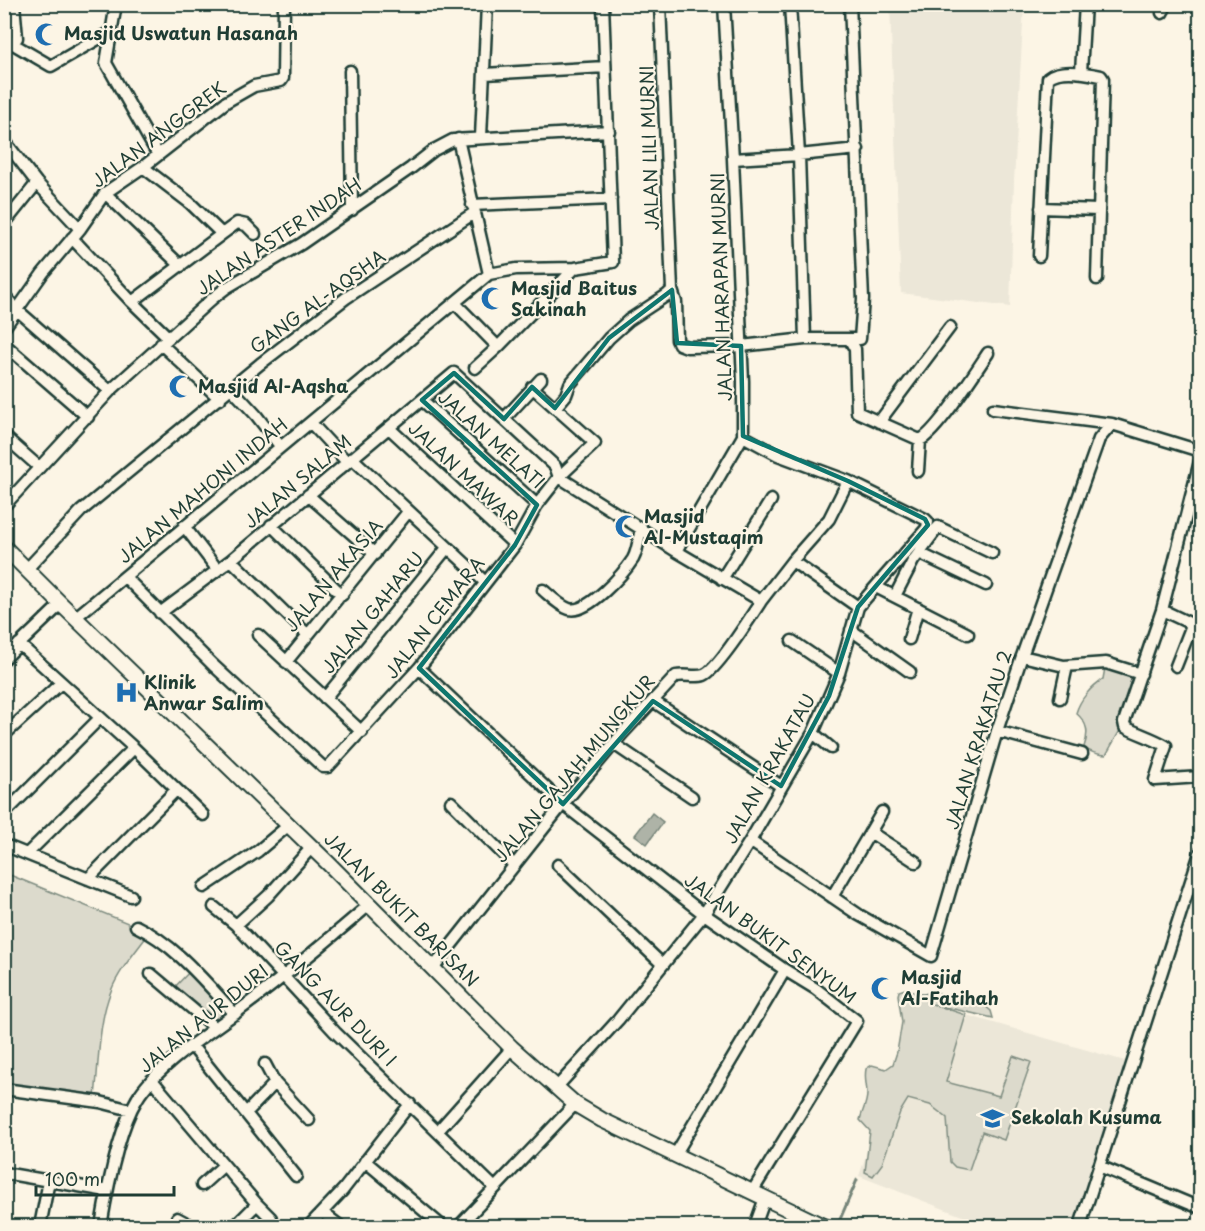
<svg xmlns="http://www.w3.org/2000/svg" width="1205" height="1231" font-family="'Playpen Sans',sans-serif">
  <rect width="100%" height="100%" fill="#fcf5e5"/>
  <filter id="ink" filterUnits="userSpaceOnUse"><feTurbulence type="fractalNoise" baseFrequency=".0167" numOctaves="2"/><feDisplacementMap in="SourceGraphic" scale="12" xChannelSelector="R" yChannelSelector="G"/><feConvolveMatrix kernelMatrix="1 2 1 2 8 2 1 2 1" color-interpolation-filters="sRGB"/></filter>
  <g filter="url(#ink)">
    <path fill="#ece7d8" d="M890 5H1024L1014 181 1010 307 901 293Z
      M918 1001 1125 1061 1073 1226H988L859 1176Z"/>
    <path fill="#dcdacc" stroke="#7e8c80" stroke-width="1.5" d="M1105 668 1137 675 1119 732 1106 755C1099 755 1089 752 1084 747 1089 733 1088 723 1076 713 1080 699 1092 686 1103 679Z
      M5 873 150 932C137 950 119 970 111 991 98 1023 99 1062 95 1097L5 1085Z
      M191 970 231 1011 214 1027 172 990Z
      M905 989C915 993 924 997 934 991 943 994 957 1004 964 1003L967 999 980 995 985 1006 991 1011 993 1018 932 1004 966 1015 946 1082 999 1096 1013 1056 1031 1062 1004 1140 982 1132 969 1170 955 1167 950 1162 947 1118 930 1105 908 1099 900 1112 882 1164 873 1176 865 1172 870 1131 860 1120C862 1111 867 1104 867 1094 867 1085 864 1079 866 1069L872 1065 886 1069 893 1064 897 1052 902 1022 898 995 899 991Z"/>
    <path fill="#aeb3a7" stroke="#758479" stroke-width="1.5" d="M652 813 663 822 647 844 635 835Z"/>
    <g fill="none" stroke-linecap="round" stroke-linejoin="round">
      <path stroke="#758479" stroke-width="3" d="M838 1224 857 1180"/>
      <defs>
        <path id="minor" d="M116 4 106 63 158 155
          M790 4 799 155 805 339
          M487 5 508 4
          M1162 13 1167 4
          M11 44 17 38 14 4
          M4 47 11 44 15 45 51 66 112 31
          M350 71 352 210
          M1081 72 1085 4
          M485 74 605 67
          M481 137 487 4
          M458 139 489 274
          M4 140 37 183 80 229
          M733 159 799 155 858 149
          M105 193 181 266
          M472 205 611 199
          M1041 208 1098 210
          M4 224 37 183
          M222 234 237 223 246 225 255 234
          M72 238 132 302 168 337
          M1039 256 1048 78C1059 68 1087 73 1101 76L1103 79 1097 279
          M489 274 516 269 575 268 613 262 603 4
          M672 290 676 302 677 340 679 344 687 347 741 346 805 339H860L863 299 850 4
          M4 295 16 309 110 391
          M132 302 222 234 190 203 143 167
          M455 303 498 347
          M4 328 43 273 80 229 105 193 143 167 226 102 254 86 281 81 283 78 284 4
          M850 340 855 349 857 412 920 440C936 433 976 371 988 353
          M4 344 88 417
          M161 344 220 399
          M475 368 498 347 575 268
          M232 389 256 415 280 446
          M422 400 537 505
          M555 408 566 395 570 384 609 338 629 320 667 295 672 290 660 4
          M993 409 1112 424
          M504 419 541 379
          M879 422 950 327
          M311 423 347 462
          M389 428 515 545
          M4 436 39 467
          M743 436 778 455 848 481 829 519 792 561 761 601
          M352 458 485 582
          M1200 461 1162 610 1124 722 1125 727C1138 734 1153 738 1166 746L1155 780 1200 777
          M918 471 920 440
          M308 495 375 554
          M4 506 110 391 213 298 226 288 301 244 411 168 434 150 453 140 609 131
          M271 525 342 595
          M184 526 217 569
          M676 551 743 436V381L733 159 724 4
          M919 553 986 585
          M231 560 307 634
          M792 561 858 607
          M26 570 81 511 260 364 346 298 474 213
          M125 577 213 665 323 767H328L419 668 515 545 537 505 559 477 595 443 532 387
          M722 579 771 500
          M876 587 968 634
          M543 590C550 596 560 606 569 609 588 614 624 573 633 559 638 550 639 537 641 527
          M895 596 913 561 938 527 992 553
          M1162 610 1200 628
          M160 613 231 560 454 373 555 466 559 477
          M76 617 489 274
          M851 630 910 672
          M258 635 362 732
          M909 639 918 608
          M792 641 839 673
          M19 644 134 748 203 815
          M1022 656 1064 666 1106 663 1141 674
          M4 659 61 604
          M286 662 408 512
          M1176 666 1192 625
          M419 668 563 804 704 914 785 970 816 989 857 1021 752 1192
          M325 698 447 548
          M1060 698 1067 666
          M653 701 781 786
          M997 731 1082 754
          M813 733 831 748
          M4 735 61 683
          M614 744 692 797
          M451 802 514 865
          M4 814 100 718
          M870 832 916 862
          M750 841 859 915 931 956 997 731 1022 656 1099 439 1112 424 1200 451
          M4 845 131 896
          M28 853 134 748
          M558 865 662 964
          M88 879 176 790
          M204 887 258 851 289 825
          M832 897 882 812
          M214 907 236 925 335 1032 494 1187
          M236 925 268 896 312 847
          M136 926C176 945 205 982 235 1014
          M433 968 563 804 622 734 676 676C685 674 696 678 704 675 717 670 752 615 761 601L676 551 559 477
          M151 974 215 1028
          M192 1046 296 1176
          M152 1080 257 1204 271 1218
          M275 1083 309 1120
          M556 1088 618 1020 704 914 750 841 813 733 839 673 858 607 927 528 928 522 925 519 848 481
          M4 1089 100 1102 131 1110
          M246 1113 275 1083 265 1064
          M438 1131 512 1048
          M675 1155 785 970
          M365 1161 442 1226
          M1099 1166 1200 1208
          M4 1173 107 1191
          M202 1185 224 1165
          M323 1213 340 1226
          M177 1218 192 1226
          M40 1226 49 1181
          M101 1226C107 1190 118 1130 137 1099 155 1068 207 1034 237 1012 283 978 326 942 369 905
          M235 1226 257 1204
          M309 1226 343 1190 410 1104
          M459 1226 575 1104
          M755 1226 765 1198
          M1080 1226 1200 853"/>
        <path id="major" d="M4 547 61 604 329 864 512 1048 575 1104 602 1120 823 1226"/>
      </defs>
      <use href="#minor" stroke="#1f3d34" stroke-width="15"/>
      <use href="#major" stroke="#1f3d34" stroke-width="18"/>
      <use href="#minor" stroke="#fcf5e5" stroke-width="10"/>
      <use href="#major" stroke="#fcf5e5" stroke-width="14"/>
    </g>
  </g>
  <path fill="none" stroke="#0f766e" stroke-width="4.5" stroke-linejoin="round" d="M672 290 677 343 741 346 743 436 848 481 925 519 928 525 858 607 829 696 781 786 653 701 563 804 419 668 515 545 537 505 422 400 454 373 504 419 532 387 555 408 609 338Z"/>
  <defs>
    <symbol id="mosque-bare" viewBox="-9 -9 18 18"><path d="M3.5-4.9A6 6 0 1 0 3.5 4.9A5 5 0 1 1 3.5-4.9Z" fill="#1f6fb2" stroke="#fcf5e5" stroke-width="2.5" paint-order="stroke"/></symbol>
    <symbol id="hospital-bare" viewBox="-9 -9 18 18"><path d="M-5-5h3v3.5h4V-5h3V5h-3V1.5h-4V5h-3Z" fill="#1f6fb2" stroke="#fcf5e5" stroke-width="2.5" paint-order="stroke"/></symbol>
    <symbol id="school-bare" viewBox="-9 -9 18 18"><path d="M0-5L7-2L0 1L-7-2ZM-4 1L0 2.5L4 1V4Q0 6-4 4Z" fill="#1f6fb2" stroke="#fcf5e5" stroke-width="2.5" paint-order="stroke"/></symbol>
  </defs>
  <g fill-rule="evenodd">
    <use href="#mosque-bare" x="30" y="18" width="33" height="33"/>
    <use href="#mosque-bare" x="476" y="282" width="33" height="33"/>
    <use href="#mosque-bare" x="164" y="370" width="33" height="33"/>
    <use href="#mosque-bare" x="610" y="510" width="33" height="33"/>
    <use href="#hospital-bare" x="110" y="676" width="33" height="33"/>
    <use href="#mosque-bare" x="866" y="972" width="33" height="33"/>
    <use href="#school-bare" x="976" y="1102" width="33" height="33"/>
  </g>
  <g text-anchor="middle" stroke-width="4.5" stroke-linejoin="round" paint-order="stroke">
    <g font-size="18" font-weight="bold" fill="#1f3d34" stroke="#fcf5e5" text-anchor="start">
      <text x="64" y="40">Masjid Uswatun Hasanah</text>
      <text x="511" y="295">Masjid Baitus<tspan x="511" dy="21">Sakinah</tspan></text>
      <text x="198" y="393">Masjid Al-Aqsha</text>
      <text x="644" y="523">Masjid<tspan x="644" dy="21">Al-Mustaqim</tspan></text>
      <text x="144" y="689">Klinik<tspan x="144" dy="21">Anwar Salim</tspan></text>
      <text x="901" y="984">Masjid<tspan x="901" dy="21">Al-Fatihah</tspan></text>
      <text x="1011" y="1124">Sekolah Kusuma</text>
    </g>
    <g font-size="18" fill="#1f3d34" stroke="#fcf5e5">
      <text transform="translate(159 135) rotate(-37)" y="6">JALAN ANGGREK</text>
      <text transform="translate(650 148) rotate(-92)" y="6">JALAN LILI MURNI</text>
      <text transform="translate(279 237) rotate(-34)" y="6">JALAN ASTER INDAH</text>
      <text transform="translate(722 287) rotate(-92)" y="6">JALAN HARAPAN MURNI</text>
      <text transform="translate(318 302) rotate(-36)" y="6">GANG AL-AQSHA</text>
      <text transform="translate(491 440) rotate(42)" y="6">JALAN MELATI</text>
      <text transform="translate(463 474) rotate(43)" y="6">JALAN MAWAR</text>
      <text transform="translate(298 482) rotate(-40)" y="6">JALAN SALAM</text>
      <text transform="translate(203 491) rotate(-40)" y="6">JALAN MAHONI INDAH</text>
      <text transform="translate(334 576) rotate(-50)" y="6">JALAN AKASIA</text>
      <text transform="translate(373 613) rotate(-51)" y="6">JALAN GAHARU</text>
      <text transform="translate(435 618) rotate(-52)" y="6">JALAN CEMARA</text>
      <text transform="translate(979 740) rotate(-73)" y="6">JALAN KRAKATAU 2</text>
      <text transform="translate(575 769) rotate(-50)" y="6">JALAN GAJAH MUNGKUR</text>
      <text transform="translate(770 769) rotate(-61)" y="6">JALAN KRAKATAU</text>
      <text transform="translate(401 910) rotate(45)" y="6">JALAN BUKIT BARISAN</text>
      <text transform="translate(770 939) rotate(36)" y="6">JALAN BUKIT SENYUM</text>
      <text transform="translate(335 1004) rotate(46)" y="6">GANG AUR DURI I</text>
      <text transform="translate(204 1019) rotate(-39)" y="6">JALAN AUR DURI</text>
    </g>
  </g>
  <rect width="1205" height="1231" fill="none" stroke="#fcf5e5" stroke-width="24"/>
  <rect x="12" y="12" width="1181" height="1207" fill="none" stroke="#1f3d34" stroke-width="2" filter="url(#ink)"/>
  <path d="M36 1186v9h138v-9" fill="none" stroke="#1f3d34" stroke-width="3"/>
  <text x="45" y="1186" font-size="18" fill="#1f3d34" stroke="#fcf5e5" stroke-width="4.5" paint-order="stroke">100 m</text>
</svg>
